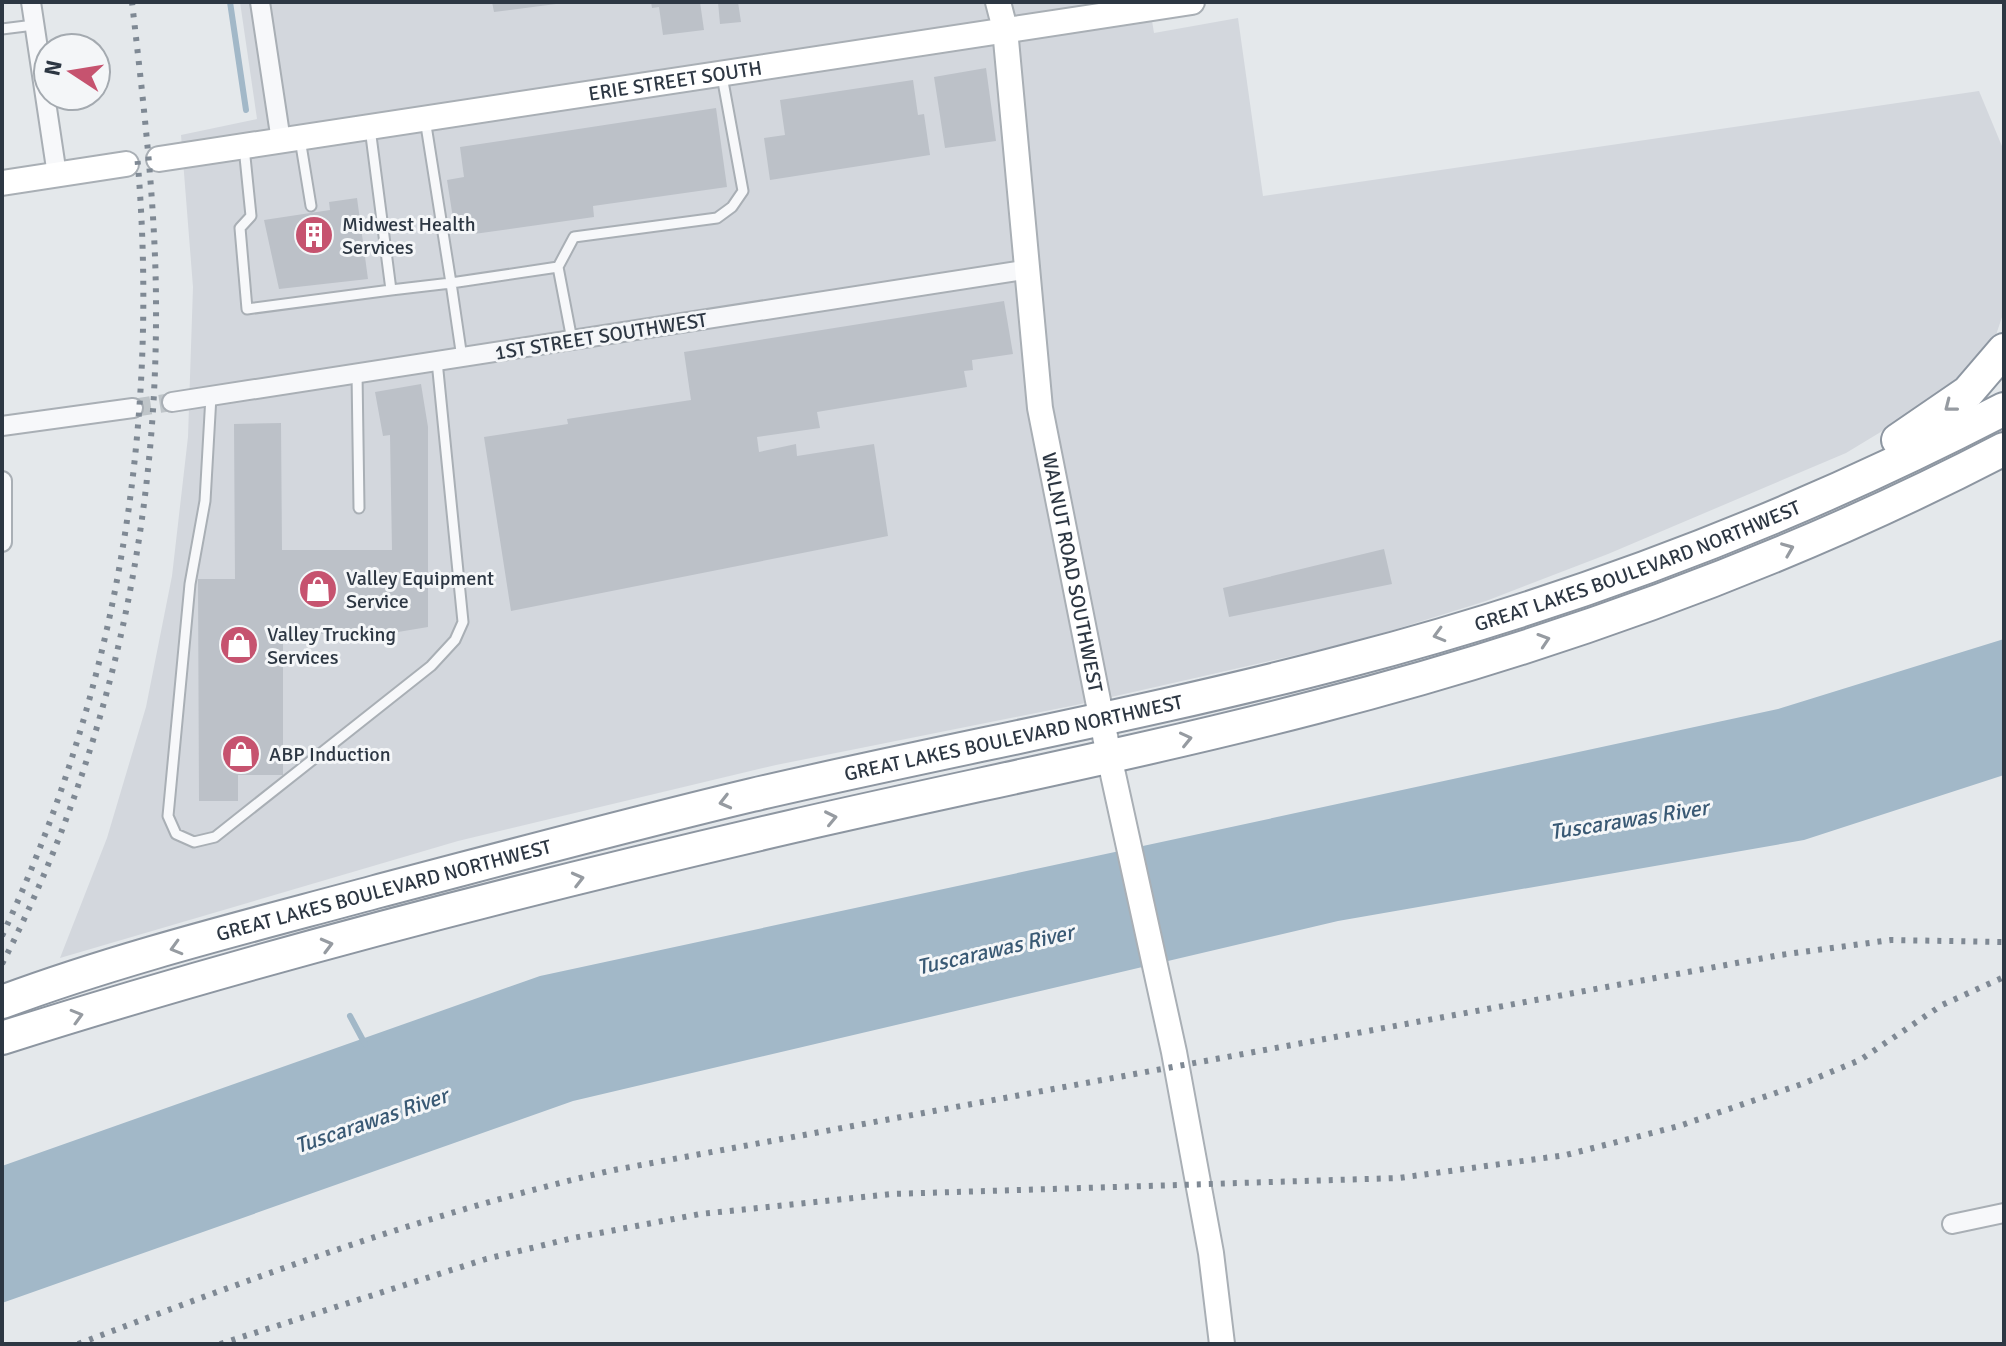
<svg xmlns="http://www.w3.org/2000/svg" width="2006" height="1346" font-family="Signika,sans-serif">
  <rect width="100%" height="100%" fill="#e4e8eb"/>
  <path fill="#d3d7dd" d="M240 2H1149L1154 33 1238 18 1263 196 1979 91 2004 151V311L1992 347 1955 387 1846 453 1608 554 1486 601 1358 641 1076 705 776 765 458 841 60 958 107 838 146 707 172 576 188 437 193 287 181 135 257 119Z"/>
  <path fill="#a2b8c8" d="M2004 639V775L1804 840 1338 921 573 1101 2 1303V1166L540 976 1778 709Z"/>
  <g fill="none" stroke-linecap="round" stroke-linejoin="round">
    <path stroke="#a2b8c8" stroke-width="6" d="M230 2 246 110
      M350 1016 365 1044"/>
  </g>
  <path fill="#bcc1c8" d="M492 2H556V4L494 12Z
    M651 2H700L704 30 663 35 659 7 652 8Z
    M718 2H738L741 22 720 24Z
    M986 68 996 141 945 148 934 77Z
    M913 80 918 115 924 114 930 155 770 180 764 138 785 135 780 100Z
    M716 108 727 187 593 206 594 217 474 234 472 229 455 231 447 180 464 177 460 147Z
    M357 198 368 279 279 289 264 220 330 210 329 202Z
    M1004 301 1013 354 972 360 973 370 964 371 967 387 817 412 820 428 757 437 759 452 796 444 797 456 874 444 888 536 511 611 484 437 568 424 567 419 691 400 684 352Z
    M421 384 428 427V627L392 633 283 634V775H238V801H199L198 579H235L234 424 281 423 282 550H392L390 435 383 436 375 392Z
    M1384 549 1392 584 1229 617 1223 588Z"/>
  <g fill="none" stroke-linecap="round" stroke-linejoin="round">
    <path stroke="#bfc5c9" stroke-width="18" stroke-dasharray="18 9" stroke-linecap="butt" d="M133 408 172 402"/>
    <defs>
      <path id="lane" d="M2 29 34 25
        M370 128 391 290 451 283 425 119
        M300 139 311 206
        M244 147 251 216 240 228 247 309 391 290
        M558 267 574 237 717 218 732 207 743 191 722 76
        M462 358 451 283 558 267 572 340
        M357 373 359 508
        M211 396 205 501 190 584 168 816 176 834 194 842 215 837 431 666 455 640 463 622 437 361"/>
      <path id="street" d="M31 2 57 175
        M260 2 281 141
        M172 402 1030 269
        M2 426 133 408
        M2 481V542
        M1952 1224 2004 1213"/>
      <g id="secondary">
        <path id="s1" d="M998 2 1005 29 1040 408 1109 756 1174 1052 1211 1253 1222 1344"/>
        <path id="s2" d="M159 159 1192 2"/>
        <path d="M2 183 126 164"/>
      </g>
      <g id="highway">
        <path d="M1898 440 1968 392 2004 350"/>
        <path id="s3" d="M2 1002C123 957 250 926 375 892 501 859 626 825 752 795 950 749 1151 713 1347 661 1574 602 1796 517 2004 409"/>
        <path d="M2 1038C260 956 530 887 794 826 968 786 1143 752 1316 707 1553 646 1787 562 2004 449"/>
      </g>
    </defs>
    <use href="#lane" stroke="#a9afb5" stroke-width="13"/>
    <use href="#street" stroke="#a9afb5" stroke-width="22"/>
    <use href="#secondary" stroke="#a9afb5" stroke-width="28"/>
    <use href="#highway" stroke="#8d96a1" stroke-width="36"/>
    <use href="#lane" stroke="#f7f8fa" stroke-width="9"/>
    <use href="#street" stroke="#f7f8fa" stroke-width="18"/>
    <use href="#secondary" stroke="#fff" stroke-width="24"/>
    <use href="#highway" stroke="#fff" stroke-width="32"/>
    <path stroke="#7f8994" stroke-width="6" stroke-dasharray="4 8" stroke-linecap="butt" d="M2 936C117 690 161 425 137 154
      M2 964C104 766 155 545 156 322 157 215 144 108 132 2
      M78 1344C255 1277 429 1212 614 1170L1780 955 1891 940 2004 942
      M220 1344 486 1259 573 1238 700 1214 892 1194 1399 1178 1566 1155 1679 1126 1802 1084 1860 1060 1942 1005 2004 977"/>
  </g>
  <defs><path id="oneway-chevron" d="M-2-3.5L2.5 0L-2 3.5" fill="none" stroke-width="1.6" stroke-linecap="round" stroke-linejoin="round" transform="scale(2)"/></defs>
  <g stroke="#969ba1">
    <use href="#oneway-chevron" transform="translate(1950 406) rotate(142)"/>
    <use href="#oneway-chevron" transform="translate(1788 549) rotate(-22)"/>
    <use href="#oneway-chevron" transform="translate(1439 635) rotate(164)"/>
    <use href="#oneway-chevron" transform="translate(1544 640) rotate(-18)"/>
    <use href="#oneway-chevron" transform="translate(1186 739) rotate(-13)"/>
    <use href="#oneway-chevron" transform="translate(725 802) rotate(166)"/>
    <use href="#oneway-chevron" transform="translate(831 818) rotate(-12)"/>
    <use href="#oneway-chevron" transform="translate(578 879) rotate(-14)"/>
    <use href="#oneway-chevron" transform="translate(327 945) rotate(-15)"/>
    <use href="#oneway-chevron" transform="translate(176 948) rotate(164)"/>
    <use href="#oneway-chevron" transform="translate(77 1016) rotate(-16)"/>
  </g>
  <defs>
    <symbol id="building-disc" viewBox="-11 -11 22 22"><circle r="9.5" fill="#c6536f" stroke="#f4f6f8"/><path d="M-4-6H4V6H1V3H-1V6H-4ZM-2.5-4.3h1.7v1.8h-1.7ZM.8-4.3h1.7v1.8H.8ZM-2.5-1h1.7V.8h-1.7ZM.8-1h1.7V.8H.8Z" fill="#fff"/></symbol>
    <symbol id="shop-disc" viewBox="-11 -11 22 22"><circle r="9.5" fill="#c6536f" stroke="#f4f6f8"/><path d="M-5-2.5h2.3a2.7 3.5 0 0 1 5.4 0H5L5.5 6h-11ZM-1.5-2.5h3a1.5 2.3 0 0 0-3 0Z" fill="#fff"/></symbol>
  </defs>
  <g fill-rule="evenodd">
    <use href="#building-disc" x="292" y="213" width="44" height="44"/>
    <use href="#shop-disc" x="296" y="567" width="44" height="44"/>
    <use href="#shop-disc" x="217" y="623" width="44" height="44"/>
    <use href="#shop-disc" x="219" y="732" width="44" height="44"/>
  </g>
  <g text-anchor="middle" stroke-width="6" stroke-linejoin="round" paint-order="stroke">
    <g font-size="20" fill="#2d3743" stroke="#f4f6f8">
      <text dy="7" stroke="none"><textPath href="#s2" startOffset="522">ERIE STREET SOUTH</textPath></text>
      <text transform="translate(601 336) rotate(-9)" y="7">1ST STREET SOUTHWEST</text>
      <text dy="7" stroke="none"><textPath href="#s3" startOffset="1694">GREAT LAKES BOULEVARD NORTHWEST</textPath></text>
      <text dy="7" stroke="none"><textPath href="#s1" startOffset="576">WALNUT ROAD SOUTHWEST</textPath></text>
      <text dy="7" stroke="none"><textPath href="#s3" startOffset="1046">GREAT LAKES BOULEVARD NORTHWEST</textPath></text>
      <text dy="7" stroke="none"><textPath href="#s3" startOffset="398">GREAT LAKES BOULEVARD NORTHWEST</textPath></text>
    </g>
    <g font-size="20" fill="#2d3743" stroke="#f4f6f8" text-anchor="start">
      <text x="342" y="231">Midwest Health<tspan x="342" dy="23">Services</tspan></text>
      <text x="346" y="585">Valley Equipment<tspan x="346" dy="23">Service</tspan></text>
      <text x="267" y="641">Valley Trucking<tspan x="267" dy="23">Services</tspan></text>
      <text x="269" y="761">ABP Induction</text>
    </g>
    <g font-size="22" font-style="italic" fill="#395974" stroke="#f4f6f8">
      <text transform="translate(1629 819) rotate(-9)" y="8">Tuscarawas River</text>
      <text transform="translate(995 949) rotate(-13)" y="8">Tuscarawas River</text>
      <text transform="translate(371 1120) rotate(-19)" y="8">Tuscarawas River</text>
    </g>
  </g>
  <rect width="2006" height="1346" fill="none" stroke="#2d3743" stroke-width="8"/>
  <g transform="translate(72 72) rotate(282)"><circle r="38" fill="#f4f6f8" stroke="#a4aab0" stroke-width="2"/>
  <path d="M0-6L14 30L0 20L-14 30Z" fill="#c6536f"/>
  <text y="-12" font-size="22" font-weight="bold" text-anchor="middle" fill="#2d3743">N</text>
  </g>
</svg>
